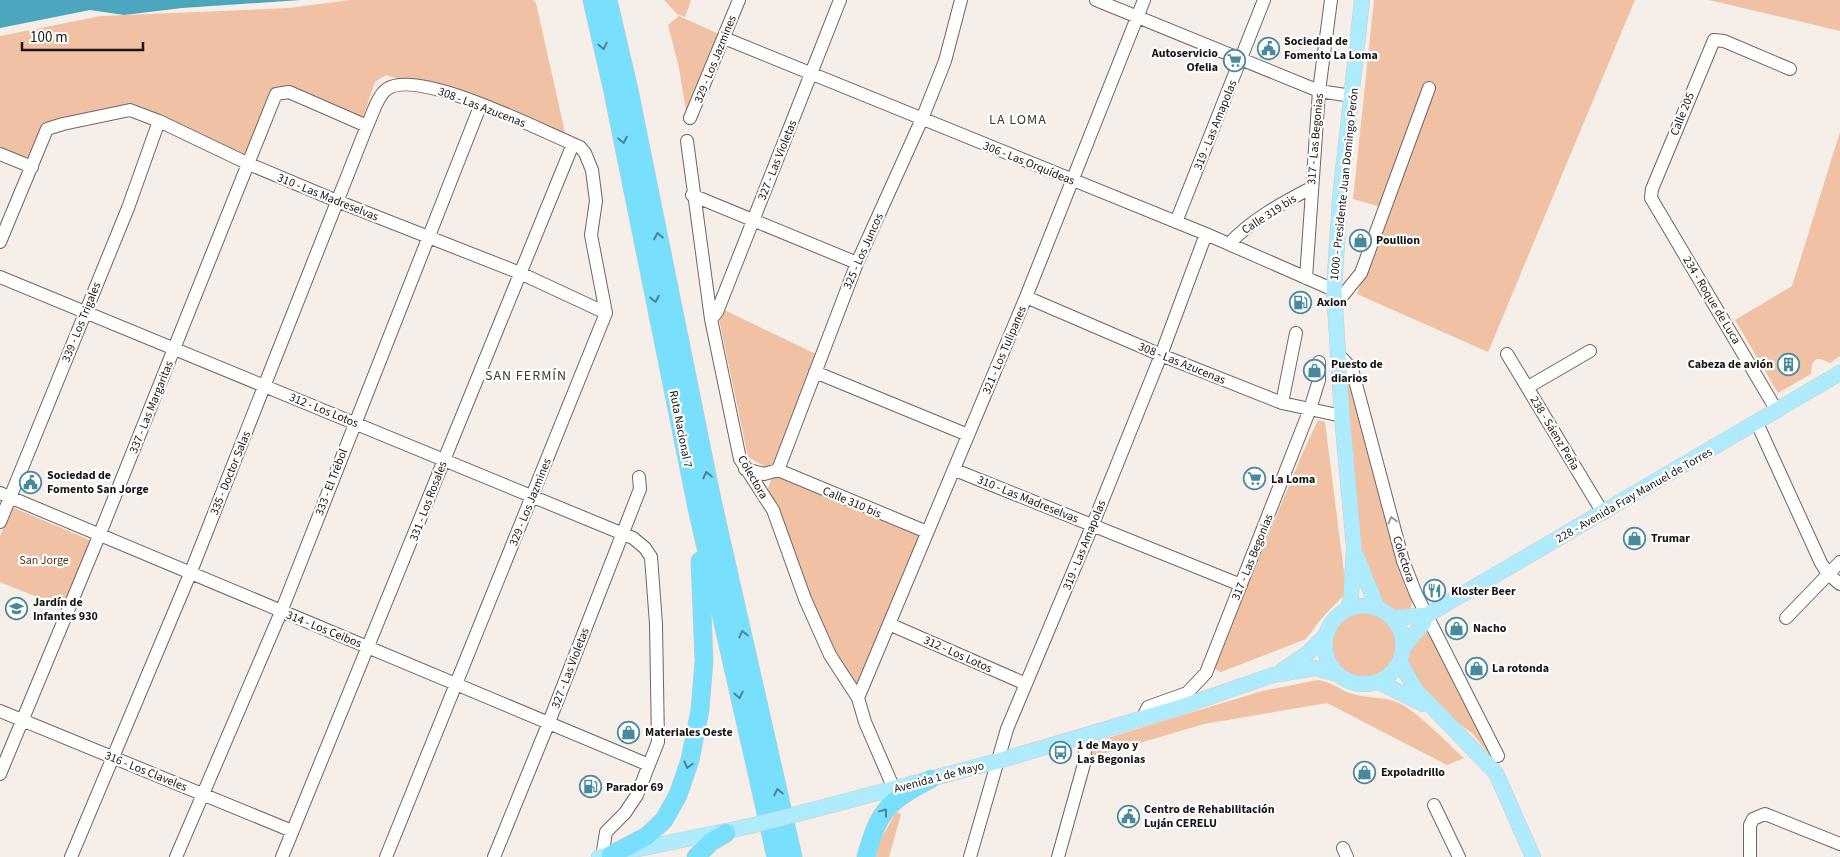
<svg xmlns="http://www.w3.org/2000/svg" width="1840" height="857" font-family="'Source Sans 3',sans-serif">
  <rect width="100%" height="100%" fill="#f5eee9"/>
  <path fill="#f0c2a3" d="M350 0H533L536 3 566 137 386 75 375 82 363 117 284 86 274 90 246 159 114 109 46 122 31 156 23 157 0 149V36L101 16 289 8Z
    M664 0H691L685 17 677 14Z
    M1374 0H1635L1488 352 1357 294 1388 209 1353 199Z
    M1709 0H1840V31L1726 4Z
    M679 16 721 35 686 111 679 68 668 25Z
    M1840 132V356L1830 363 1821 359H1816L1812 364 1811 374 1778 393 1735 320 1792 286Z
    M722 309 818 355 774 472 922 534 856 686 821 629 768 488 774 472 748 457 719 319Z
    M1346 373 1350 375 1413 600 1410 609 1399 611 1382 603 1361 550Z
    M1318 420 1325 422 1345 580 1344 595 1321 619 1306 639 1221 672 1213 668 1303 452Z
    M12 507 92 541 64 608 0 582V536Z
    M1332 645a32 32 0 1 1 64 0a32 32 0 1 1-64 0Z
    M1425 632H1428L1432 637 1496 759 1492 758 1472 733 1442 712 1426 696 1406 661V655L1410 645Z
    M1318 680C1332 682 1340 690 1353 694 1368 699 1384 696 1399 703 1418 712 1447 743 1464 758L1447 765 1327 703 1204 724 1089 758 1091 743 1262 691Z
    M896 812 901 814 889 857H876L880 841Z"/>
  <path fill="#4ba6be" d="M0 0H301L182 8 124 15 90 10 0 28Z"/>
  <g fill="none" stroke-linecap="round" stroke-linejoin="round">
    <defs>
      <path id="minor" d="M1096 0 1319 91 1352 96
        M724 38 1206 234 1334 290
        M690 118 739 0
        M687 141 711 319 740 459 773 510 805 599 830 655 858 698 865 722 894 789
        M0 154 32 167
        M692 195 857 263
        M1176 222 1264 0
        M0 242 47 129 63 124 130 110 159 121 249 164 337 201 520 273 606 313
        M1229 244C1251 220 1282 203 1311 188
        M0 277 633 538 645 548 651 557 656 624 658 742 637 795 625 813 606 832 602 857
        M1306 278 1319 91 1331 0
        M1026 297 1161 355 1282 403 1342 416
        M1335 305 1361 273 1429 88
        M711 319 717 312 840 0
        M1338 354 1352 369 1403 561 1416 594 1498 756
        M1507 354 1603 513
        M815 372 968 435
        M1528 387 1590 351
        M1282 403 1296 333
        M1777 411 1651 198 1652 189 1714 40 1724 41 1790 69
        M1757 423 1821 563 1828 574 1840 584
        M745 469 764 474 778 470 857 263 922 119 945 61 961 0
        M778 470 927 532
        M955 470 1241 585
        M0 493 649 765
        M0 522 128 208 159 121
        M1786 618 1840 562
        M889 624 1026 684
        M858 698 1026 297 1144 0
        M0 711 292 831
        M1142 719 1148 707 1187 693 1206 673 1310 409 1319 380V362
        M0 774 99 536 276 94 289 92 367 126
        M1434 805 1459 857
        M1343 848 1347 857
        M71 857 190 574 367 126C372 116 377 96 387 89 419 67 545 133 580 147L585 153 592 170 596 201 591 235 606 313 386 857
        M176 857 281 612 481 104
        M282 857 573 144
        M494 857 549 722 640 489 639 477
        M970 857 1007 729 1093 524 1161 355 1206 234
        M1058 857 1084 764 1086 735
        M1750 857V825L1753 819 1765 814 1840 844"/>
      <path id="major" d="M1357 557 1377 607
        M1325 645a39 39 0 1 1 78 0a39 39 0 1 1-78 0Z
        M1348 609 1351 597 1354 548 1342 416 1334 290 1340 198 1362 0
        M1393 618 1427 615
        M1404 646 1423 624 1427 615 1840 373
        M1400 662 1415 689 1496 773 1533 857
        M1283 670 1307 654 1326 635
        M1379 682 1423 704
        M805 812 998 761 1178 708 1273 675 1315 668 1337 674
        M599 857 750 826"/>
      <path id="highway" d="M592 0 613 92 697 508 776 857
        M608 0 629 90 712 500 793 857
        M611 855 647 836 664 820 678 795 690 760 700 710 704 661 700 561
        M696 857 711 842 726 833
        M866 857C879 811 887 801 931 779"/>
    </defs>
    <use href="#minor" stroke="#6d6763" stroke-width="14"/>
    <use href="#major" stroke="#cccccb" stroke-width="16"/>
    <use href="#highway" stroke="#cccccb" stroke-width="19"/>
    <use href="#minor" stroke="#fff" stroke-width="12"/>
    <use href="#major" stroke="#aeecfd" stroke-width="15"/>
    <use href="#highway" stroke="#78dffc" stroke-width="18"/>
    <defs>
      <path id="major-bridge" d="M750 826 805 812"/>
    </defs>
    <use href="#major-bridge" stroke="#cccccb" stroke-width="16" stroke-linecap="butt"/>
    <use href="#major-bridge" stroke="#aeecfd" stroke-width="15"/>
  </g>
  <defs><path id="oneway-chevron" d="M-2-3.5L2.5 0L-2 3.5" fill="none" stroke-width="1.6" stroke-linecap="round" stroke-linejoin="round" transform="scale(1.25)"/></defs>
  <g stroke="#4d8494">
    <use href="#oneway-chevron" transform="translate(603 46) rotate(77)"/>
    <use href="#oneway-chevron" transform="translate(623 140) rotate(79)"/>
    <use href="#oneway-chevron" transform="translate(658 236) rotate(-101)"/>
    <use href="#oneway-chevron" transform="translate(655 299) rotate(79)"/>
    <use href="#oneway-chevron" transform="translate(707 475) rotate(-102)"/>
    <use href="#oneway-chevron" transform="translate(743 634) rotate(-103)"/>
    <use href="#oneway-chevron" transform="translate(739 695) rotate(77)"/>
    <use href="#oneway-chevron" transform="translate(688 765) rotate(106)"/>
    <use href="#oneway-chevron" transform="translate(778 792) rotate(-102)"/>
    <use href="#oneway-chevron" transform="translate(884 812) rotate(-53)"/>
  </g>
  <use stroke="#979695" href="#oneway-chevron" transform="translate(1392 520) rotate(-105)"/>
  <defs>
    <symbol id="civic-ring" viewBox="-11 -11 22 22"><circle r="9.5" fill="#fff" stroke="#48899b" stroke-width="1.5"/><path d="M-.6-6.5H3V-4.5H.6V-3L4-1V1h2V6H-6V1h2V-1L-.6-3ZM-1.2 2.5V6h2.4V2.5Z" fill="#48899b"/></symbol>
    <symbol id="supermarket-ring" viewBox="-11 -11 22 22"><circle r="9.5" fill="#fff" stroke="#48899b" stroke-width="1.5"/><path d="M-6-5.5h2.5l.6 2H6L4.5 2H-2.5L-4.4-4H-6ZM-1.5 3.2a1.3 1.3 0 1 0 .1 0ZM3 3.2a1.3 1.3 0 1 0 .1 0Z" fill="#48899b"/></symbol>
    <symbol id="shop-ring" viewBox="-11 -11 22 22"><circle r="9.5" fill="#fff" stroke="#48899b" stroke-width="1.5"/><path d="M-5-2.5h2.3a2.7 3.5 0 0 1 5.4 0H5L5.5 6h-11ZM-1.5-2.5h3a1.5 2.3 0 0 0-3 0Z" fill="#48899b"/></symbol>
    <symbol id="fuel-ring" viewBox="-11 -11 22 22"><circle r="9.5" fill="#fff" stroke="#48899b" stroke-width="1.5"/><path d="M-5.5-6h7V0h2V4h1.3V-2.5L3-4.5l.8-.8L6-3V5H2.5V1h-1V6h-7ZM-4.2-4.7v3.2H.2V-4.7Z" fill="#48899b"/></symbol>
    <symbol id="building-ring" viewBox="-11 -11 22 22"><circle r="9.5" fill="#fff" stroke="#48899b" stroke-width="1.5"/><path d="M-4-6H4V6H1V3H-1V6H-4ZM-2.5-4.3h1.7v1.8h-1.7ZM.8-4.3h1.7v1.8H.8ZM-2.5-1h1.7V.8h-1.7ZM.8-1h1.7V.8H.8Z" fill="#48899b"/></symbol>
    <symbol id="restaurant-ring" viewBox="-11 -11 22 22"><circle r="9.5" fill="#fff" stroke="#48899b" stroke-width="1.5"/><path d="M-5-6h1v4h1v-4h1v4h1v-4h1v5L-1.5 .5V6h-2V.5L-5-1ZM5-6V6H3V1.5H1.5Q1.5-4 5-6Z" fill="#48899b"/></symbol>
    <symbol id="school-ring" viewBox="-11 -11 22 22"><circle r="9.5" fill="#fff" stroke="#48899b" stroke-width="1.5"/><path d="M0-5L7-2L0 1L-7-2ZM-4 1L0 2.5L4 1V4Q0 6-4 4Z" fill="#48899b"/></symbol>
    <symbol id="bus-ring" viewBox="-11 -11 22 22"><circle r="9.5" fill="#fff" stroke="#48899b" stroke-width="1.5"/><path d="M-5-6H5V4H4V6H2V4H-2V6H-4V4H-5ZM-3.5-4V0h7V-4ZM-3.5 1.2v1.5H-2V1.2ZM2 1.2v1.5H3.5V1.2Z" fill="#48899b"/></symbol>
  </defs>
  <g fill-rule="evenodd">
    <use href="#civic-ring" x="1256" y="36" width="25" height="25"/>
    <use href="#supermarket-ring" x="1222" y="48" width="25" height="25"/>
    <use href="#shop-ring" x="1348" y="228" width="25" height="25"/>
    <use href="#fuel-ring" x="1288" y="290" width="25" height="25"/>
    <use href="#building-ring" x="1776" y="352" width="25" height="25"/>
    <use href="#shop-ring" x="1302" y="358" width="25" height="25"/>
    <use href="#supermarket-ring" x="1242" y="466" width="25" height="25"/>
    <use href="#civic-ring" x="18" y="470" width="25" height="25"/>
    <use href="#shop-ring" x="1622" y="526" width="25" height="25"/>
    <use href="#restaurant-ring" x="1422" y="578" width="25" height="25"/>
    <use href="#school-ring" x="4" y="596" width="25" height="25"/>
    <use href="#shop-ring" x="1444" y="616" width="25" height="25"/>
    <use href="#shop-ring" x="1464" y="656" width="25" height="25"/>
    <use href="#shop-ring" x="616" y="720" width="25" height="25"/>
    <use href="#bus-ring" x="1048" y="740" width="25" height="25"/>
    <use href="#shop-ring" x="1352" y="760" width="25" height="25"/>
    <use href="#fuel-ring" x="578" y="774" width="25" height="25"/>
    <use href="#civic-ring" x="1116" y="804" width="25" height="25"/>
  </g>
  <g text-anchor="middle" stroke-width="4.5" stroke-linejoin="round" paint-order="stroke">
    <g font-size="12" font-weight="bold" fill="#181514" stroke="#fff" text-anchor="start">
      <text x="1284" y="45">Sociedad de<tspan x="1284" dy="14">Fomento La Loma</tspan></text>
      <text x="1218" y="57" text-anchor="end">Autoservicio<tspan x="1218" dy="14">Ofelia</tspan></text>
      <text x="1376" y="244">Poullion</text>
      <text x="1317" y="306">Axion</text>
      <text x="1331" y="368">Puesto de<tspan x="1331" dy="14">diarios</tspan></text>
      <text x="1773" y="368" text-anchor="end">Cabeza de avión</text>
      <text x="47" y="479">Sociedad de<tspan x="47" dy="14">Fomento San Jorge</tspan></text>
      <text x="1271" y="483">La Loma</text>
      <text x="1651" y="542">Trumar</text>
      <text x="1451" y="595">Kloster Beer</text>
      <text x="33" y="606">Jardín de<tspan x="33" dy="14">Infantes 930</tspan></text>
      <text x="1473" y="632">Nacho</text>
      <text x="1492" y="672">La rotonda</text>
      <text x="645" y="736">Materiales Oeste</text>
      <text x="1077" y="749">1 de Mayo y<tspan x="1077" dy="14">Las Begonias</tspan></text>
      <text x="1381" y="776">Expoladrillo</text>
      <text x="606" y="791">Parador 69</text>
      <text x="1144" y="813">Centro de Rehabilitación<tspan x="1144" dy="14">Luján CERELU</tspan></text>
    </g>
    <g font-size="12" fill="#181514" stroke="#fff">
      <text transform="translate(715 59) rotate(-68)" y="4">329 - Los Jazmines</text>
      <text transform="translate(482 107) rotate(21)" y="4">308 - Las Azucenas</text>
      <text transform="translate(1682 114) rotate(-68)" y="4">Calle 205</text>
      <text transform="translate(1215 125) rotate(-68)" y="4">319 - Las Amapolas</text>
      <text transform="translate(1315 139) rotate(-85)" y="4">317 - Las Begonias</text>
      <text transform="translate(777 160) rotate(-68)" y="4">327 - Las Violetas</text>
      <text transform="translate(1029 163) rotate(22)" y="4">306 - Las Orquídeas</text>
      <text transform="translate(1344 184) rotate(-84)" y="4">1000 - Presidente Juan Domingo Perón</text>
      <text transform="translate(328 197) rotate(22)" y="4">310 - Las Madreselvas</text>
      <text transform="translate(1269 214) rotate(-33)" y="4">Calle 319 bis</text>
      <text transform="translate(863 251) rotate(-66)" y="4">325 - Los Juncos</text>
      <text transform="translate(1712 300) rotate(59)" y="4">234 - Roque de Luca</text>
      <text transform="translate(81 322) rotate(-68)" y="4">339 - Los Trigales</text>
      <text transform="translate(1004 350) rotate(-67)" y="4">321 - Los Tulipanes</text>
      <text transform="translate(1182 363) rotate(22)" y="4">308 - Las Azucenas</text>
      <text transform="translate(151 407) rotate(-68)" y="4">337 - Las Margaritas</text>
      <text transform="translate(324 410) rotate(22)" y="4">312 - Los Lotos</text>
      <text transform="translate(681 429) rotate(79)" y="4">Ruta Nacional 7</text>
      <text transform="translate(1555 433) rotate(59)" y="4">238 - Sáenz Peña</text>
      <text transform="translate(230 473) rotate(-68)" y="4">335 - Doctor Salas</text>
      <text transform="translate(753 477) rotate(60)" y="4">Colectora</text>
      <text transform="translate(331 482) rotate(-69)" y="4">333 - El Trébol</text>
      <text transform="translate(1634 495) rotate(-30)" y="4">228 - Avenida Fray Manuel de Torres</text>
      <text transform="translate(1028 499) rotate(22)" y="4">310 - Las Madreselvas</text>
      <text transform="translate(428 501) rotate(-69)" y="4">331 - Los Rosales</text>
      <text transform="translate(530 502) rotate(-68)" y="4">329 - Los Jazmines</text>
      <text transform="translate(852 502) rotate(23)" y="4">Calle 310 bis</text>
      <text transform="translate(1084 545) rotate(-68)" y="4">319 - Las Amapolas</text>
      <text transform="translate(1252 557) rotate(-68)" y="4">317 - Las Begonias</text>
      <text transform="translate(1404 559) rotate(72)" y="4">Colectora</text>
      <text transform="translate(324 629) rotate(22)" y="4">314 - Los Ceibos</text>
      <text transform="translate(958 654) rotate(24)" y="4">312 - Los Lotos</text>
      <text transform="translate(570 668) rotate(-69)" y="4">327 - Las Violetas</text>
      <text transform="translate(146 771) rotate(22)" y="4">316 - Los Claveles</text>
      <text transform="translate(939 777) rotate(-15)" y="4">Avenida 1 de Mayo</text>
    </g>
    <g font-size="12" fill="#5a3211" stroke="#fff">
      <text x="44" y="564">San Jorge</text>
    </g>
    <g font-size="14" letter-spacing="1" fill="#403a37" stroke="#fff">
      <text x="1018" y="124">LA LOMA</text>
      <text x="526" y="380">SAN FERMÍN</text>
    </g>
  </g>
  <path d="M22 42v8h121v-8" fill="none" stroke="#181514" stroke-width="2.5"/>
  <text x="30" y="42" font-size="15" fill="#181514" stroke="#ffffff" stroke-width="4" paint-order="stroke">100 m</text>
</svg>
